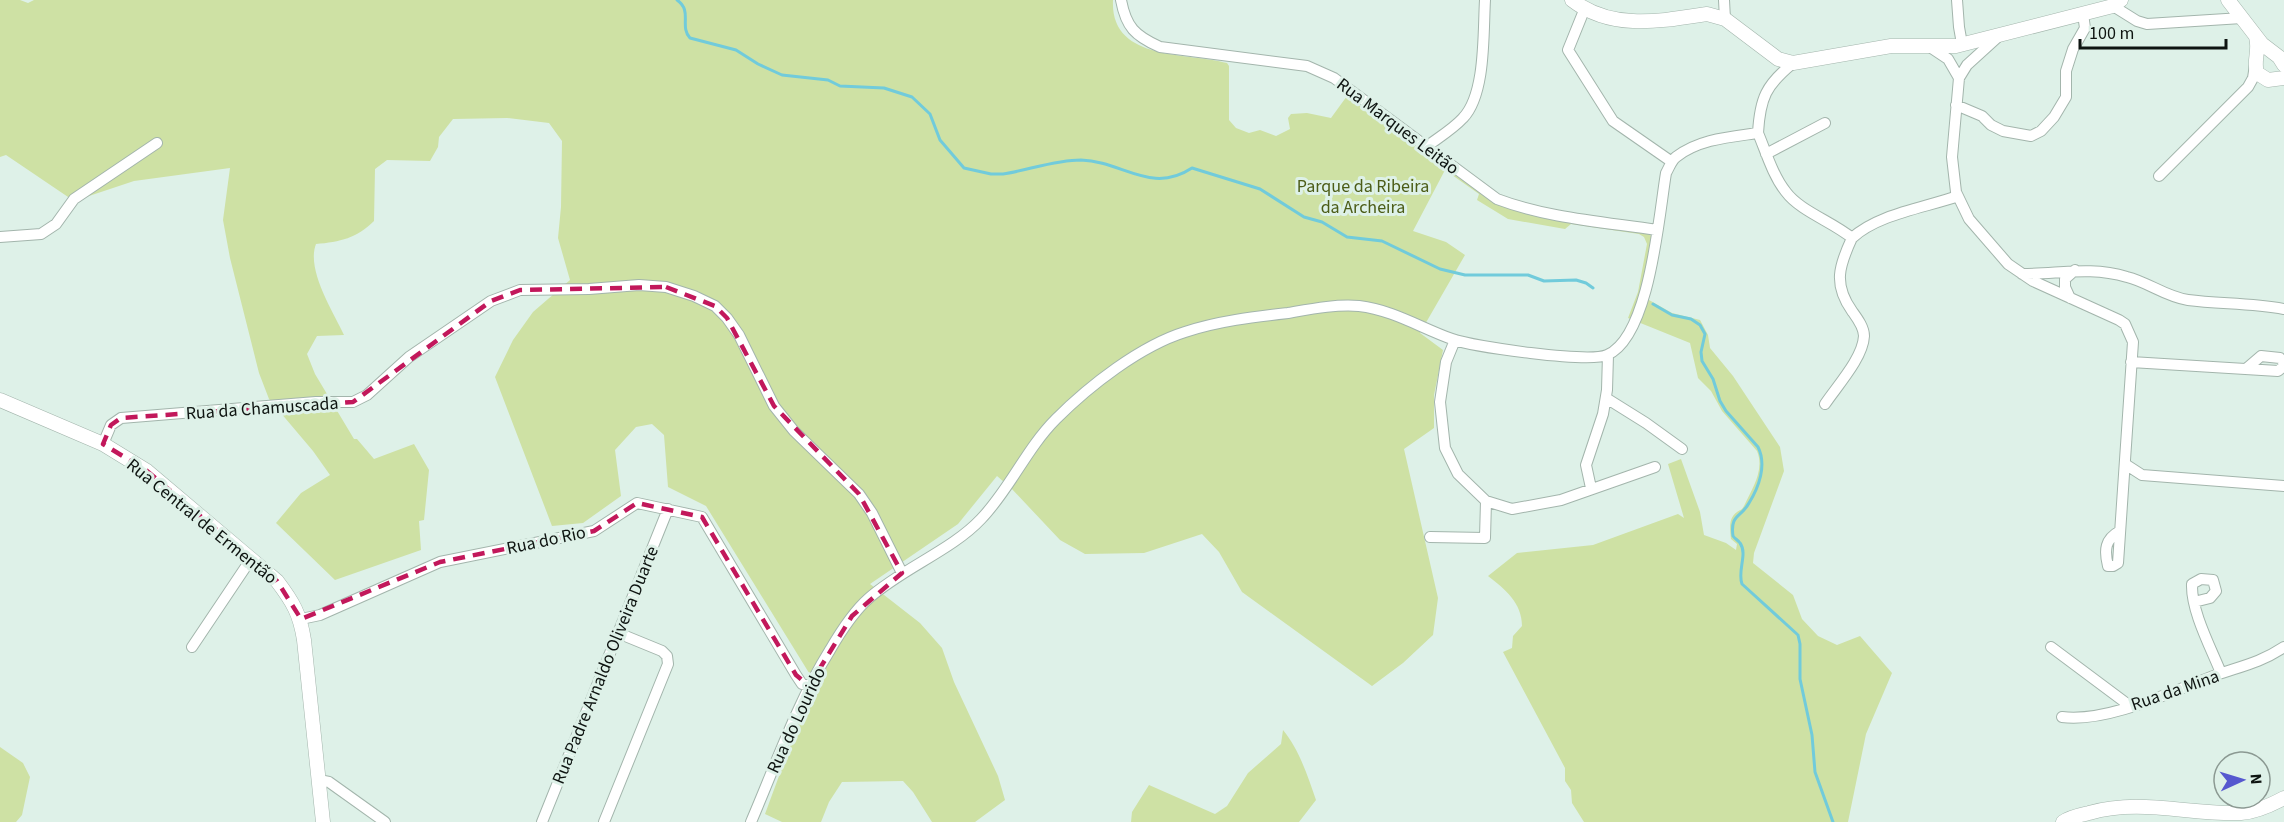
<svg xmlns="http://www.w3.org/2000/svg" width="2284" height="822" font-family="'Source Sans 3',sans-serif">
  <rect width="100%" height="100%" fill="#def1e8"/>
  <path fill="#cee1a4" d="M0 0H20L28 3 34 0H1113C1110 62 1188 52 1227 63L1229 66V120L1236 128 1249 133 1260 130 1276 136 1290 129 1288 118 1291 114 1307 113 1331 118 1347 96 1408 142 1412 144 1417 141 1509 208 1547 219 1562 214 1650 233 1652 240 1642 296 1672 313 1700 320 1708 335 1710 348 1733 376 1780 447 1784 471 1754 553 1753 563 1793 595 1802 619 1818 636 1837 645 1860 636 1892 673 1866 734 1848 822H1584L1572 803 1571 790 1565 781V768L1503 652 1512 648 1513 636 1522 626C1522 603 1505 589 1488 576L1517 553 1593 545 1678 514 1684 518 1668 464 1681 459 1700 512 1704 535 1726 543 1736 550 1737 544 1731 539C1730 530 1728 518 1737 512 1741 509 1741 511 1744 506 1752 489 1765 470 1757 451L1722 411 1711 391 1698 378 1690 343 1628 318 1638 292 1647 244 1644 237 1639 234 1571 224 1565 229 1508 219 1477 200 1479 194 1445 170 1413 231 1446 242 1465 255 1420 333 1443 350 1434 395V428L1404 449 1438 598 1433 635 1403 663 1372 686 1242 592 1219 552 1202 534 1144 553 1085 554 1060 540 1011 488 997 476 958 524 870 584 920 623 942 648 954 682 998 776 1005 800 975 822H932L913 792 903 781 842 782 829 802 821 822H782L765 814 814 681 706 506 668 487 664 435 652 424 636 427 615 450 621 496 583 523 552 526 495 377 513 340 533 312 570 280 558 238 561 207 562 141 549 123 507 118 453 119 439 137 438 147 430 161 387 160 375 169 374 221C357 238 340 242 316 244 306 270 333 311 344 335L317 336 307 354 315 374 354 439H357L374 459 414 444 429 470 424 520 419 521 421 550 335 580 276 523 301 493 330 475 313 451 269 399 259 373 230 258 223 220 230 168 134 181 74 201 6 155 0 157Z
    M1283 730C1299 749 1308 777 1316 800L1299 822H1131L1132 812 1149 785 1215 814 1227 806 1248 773 1281 744Z
    M0 747 23 763 30 777 22 815 16 822H0Z"/>
  <g fill="none" stroke-linecap="round" stroke-linejoin="round">
    <path stroke="#71cbdb" stroke-width="3" d="M677 0C693 11 679 26 690 38L736 50 758 64 782 75 828 80 840 86 884 88 912 97 930 114 940 140 964 168 991 174H1003C1029 170 1055 160 1081 160 1122 161 1151 195 1192 168L1260 189 1304 217 1322 222 1347 237 1382 241 1440 269 1465 275H1528L1544 281 1576 280 1586 283 1593 288
      M1653 304 1672 315 1691 319 1700 325 1705 334 1701 352 1702 361 1713 379 1720 401 1726 411 1758 447C1767 465 1759 487 1749 503 1741 518 1730 514 1733 536 1735 539 1738 540 1740 543 1748 554 1737 571 1742 584L1798 635 1800 644V679L1812 735 1815 772 1833 822"/>
    <defs>
      <path id="minor" d="M1121 0C1126 27 1135 36 1160 47L1307 66 1334 78 1497 199C1547 218 1604 222 1657 230
        M1724 0 1725 19
        M1957 0 1959 27 1962 44
        M2113 6 2137 21 2147 24 2242 18
        M1585 8 1568 50 1613 121 1672 162
        M2000 35 1967 65 1959 78 1952 157 1956 192 1969 219 2008 264 2033 281 2119 320 2125 324 2133 342 2118 563 2113 566H2108C2104 550 2105 539 2120 531
        M1930 47 1948 59 1959 78
        M1956 105 1982 116 1991 125 2003 131 2031 136 2041 131 2054 117 2066 97V71L2073 49 2085 28 2083 14
        M1758 133C1766 152 1773 176 1786 192 1800 211 1833 222 1852 238 1878 214 1924 208 1958 196
        M1426 147C1438 138 1453 129 1463 118 1486 94 1483 33 1485 0
        M1766 154 1825 123
        M2159 176 2248 87 2253 78 2255 65
        M0 237 41 234 56 224 74 199 157 143
        M2022 274C2060 274 2090 266 2127 277 2148 282 2166 297 2188 300 2219 304 2252 303 2284 309
        M2070 298 2065 287V279L2075 270
        M1455 340 1446 362 1440 402 1445 448 1458 474 1486 501 1512 509 1561 500 1655 467
        M2131 362 2278 371 2284 366
        M2247 368 2261 356 2280 358 2284 363
        M1606 398 1646 423 1682 449
        M1825 404C1837 386 1863 358 1864 336 1864 327 1857 318 1852 311 1833 284 1839 266 1852 238
        M103 444 111 425 121 418 316 402H353L367 395 409 357 491 301 520 290 589 289 639 285 666 287 694 296 715 306 727 318 739 335 774 406 794 431 859 494 872 513 902 573
        M2125 464 2142 475 2284 486
        M1591 488 1586 465 1603 414 1607 390 1608 355
        M1430 537 1485 538 1486 501
        M2194 602 2210 598 2216 591 2213 580 2201 579 2192 584C2191 611 2211 648 2221 673
        M301 619 320 615 440 562 594 531 637 503 702 517 796 675 802 684 809 686
        M192 647 251 559
        M2051 647 2130 706
        M2062 717C2107 723 2173 691 2216 675 2242 666 2260 663 2284 647
        M319 780 329 782 385 822
        M542 822 668 509
        M604 822 668 664 667 656 662 651 618 633
        M751 822C776 764 797 703 830 650 841 631 853 612 869 598 903 568 952 550 981 519 1010 489 1026 449 1056 419 1089 386 1140 346 1185 332 1218 321 1253 317 1288 313 1311 309 1336 304 1359 306 1393 310 1421 328 1452 339 1474 347 1588 363 1607 355 1650 337 1659 214 1666 173 1669 168 1671 161 1676 157 1699 139 1730 137 1758 133 1760 98 1766 85 1793 63"/>
      <path id="tertiary" d="M1572 0C1612 31 1661 21 1707 14L1725 19 1778 59 1793 63 1891 46H1956L2113 6 2121 0
        M2228 0 2262 44 2279 57 2284 65
        M2256 37C2260 50 2253 61 2257 73L2268 80 2284 78
        M0 400 103 444 147 471 277 581C293 602 300 614 304 640L323 822
        M2063 822C2070 817 2080 815 2089 813 2140 798 2190 815 2241 813 2256 812 2271 805 2284 798"/>
    </defs>
    <use href="#minor" stroke="#a3b5ac" stroke-width="12"/>
    <use href="#tertiary" stroke="#a3b5ac" stroke-width="15"/>
    <use href="#minor" stroke="#fff" stroke-width="10"/>
    <use href="#tertiary" stroke="#fff" stroke-width="14"/>
  </g>
  <path fill="none" stroke="#c2185b" stroke-width="4.5" stroke-dasharray="12 8" stroke-linejoin="round" d="M666 287 715 306 727 318 774 406 859 494 902 573 852 616 809 686 796 675 702 517 637 503 594 531 440 562 301 619 277 581 147 471 103 444 111 425 121 418 353 402 491 301 520 290Z"/>
  <g text-anchor="middle" stroke-width="6" stroke-linejoin="round" paint-order="stroke">
    <g font-size="18" fill="#0e1411" stroke="#def1e8">
      <text transform="translate(1398 126) rotate(37)" y="6">Rua Marques Leitão</text>
      <text transform="translate(262 408) rotate(-4)" y="6">Rua da Chamuscada</text>
      <text transform="translate(202 521) rotate(39)" y="6">Rua Central de Ermentão</text>
      <text transform="translate(546 540) rotate(-12)" y="6">Rua do Rio</text>
      <text transform="translate(605 665) rotate(-68)" y="6">Rua Padre Arnaldo Oliveira Duarte</text>
      <text transform="translate(2175 690) rotate(-19)" y="6">Rua da Mina</text>
      <text transform="translate(796 720) rotate(-65)" y="6">Rua do Lourido</text>
    </g>
    <g font-size="18" fill="#4c5d18" stroke="#def1e8">
      <text x="1363" y="192">Parque da Ribeira<tspan x="1363" dy="21">da Archeira</tspan></text>
    </g>
  </g>
  <g transform="translate(2242 780) rotate(86)"><circle r="28" fill="#def1e8" stroke="#8b9992" stroke-width="1.5"/>
  <path d="M0-4.5L10 22L0 15L-10 22Z" fill="#5658cf"/>
  <text y="-9" font-size="16" font-weight="bold" text-anchor="middle" fill="#0e1411">N</text>
  </g>
  <path d="M2080 39v9h146v-9" fill="none" stroke="#0e1411" stroke-width="3"/>
  <text x="2089" y="39" font-size="18" fill="#0e1411" stroke="#def1e8" stroke-width="4.5" paint-order="stroke">100 m</text>
</svg>
